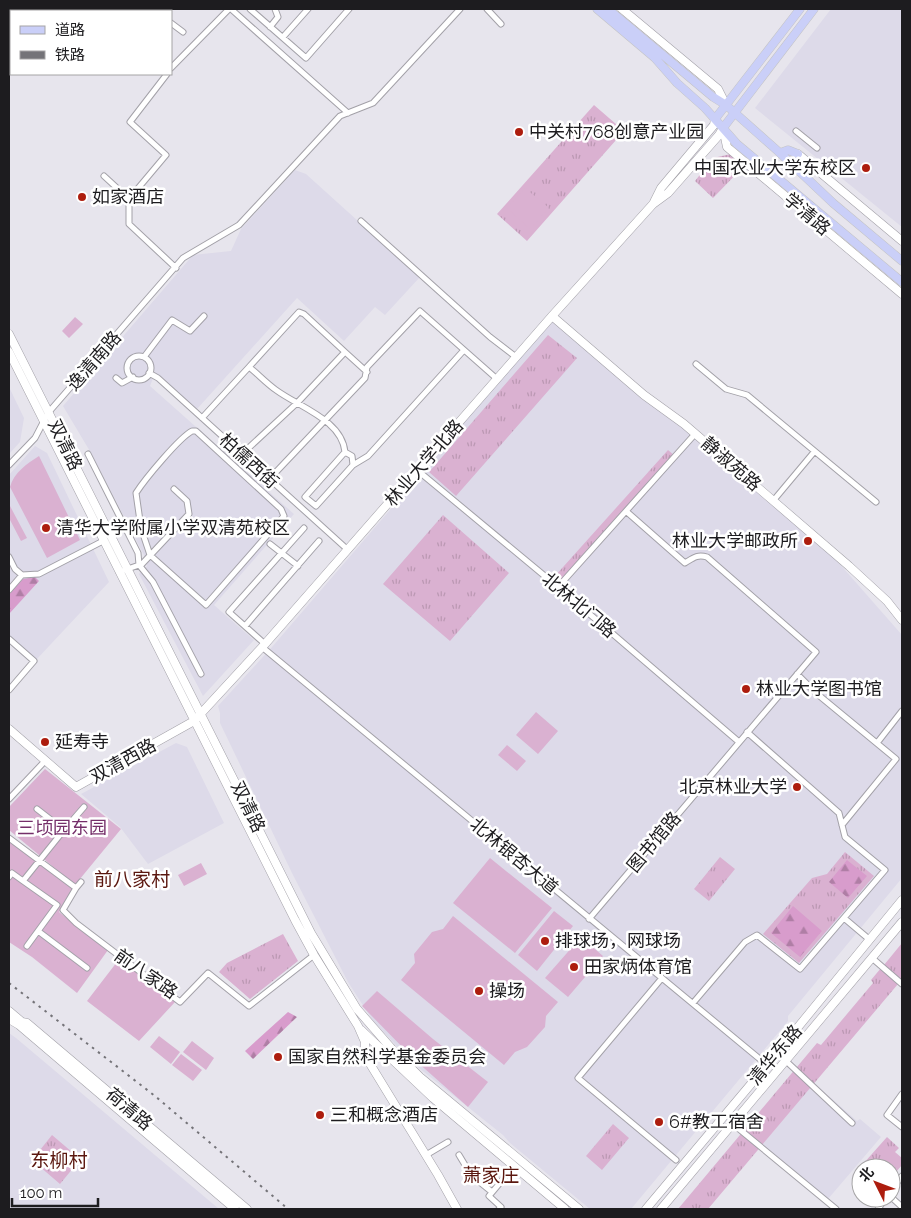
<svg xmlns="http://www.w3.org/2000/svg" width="911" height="1218" font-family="Raleway,'Noto Sans SC',sans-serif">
  <defs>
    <pattern id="grass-tufts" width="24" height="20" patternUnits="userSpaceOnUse" patternTransform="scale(1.25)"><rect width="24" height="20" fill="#dab1d1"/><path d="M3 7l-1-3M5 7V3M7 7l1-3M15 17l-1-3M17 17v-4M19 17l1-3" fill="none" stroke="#bb98b3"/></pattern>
    <pattern id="forest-firs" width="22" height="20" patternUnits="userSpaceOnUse" patternTransform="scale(1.25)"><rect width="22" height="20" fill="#d89ccc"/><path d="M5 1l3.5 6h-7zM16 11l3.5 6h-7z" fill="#af7ea5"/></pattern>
  </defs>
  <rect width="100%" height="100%" fill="#e7e5ed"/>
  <path fill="#dddae9" d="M831 9H902V227L755 108Z
    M295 170 306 174 420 277 385 315 375 307 344 341 297 298 197 409 155 373 150 386 294 514 214 605 254 640 203 696 139 574 147 566 146 559 91 453 63 406 193 255 231 251 241 229Z
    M552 316 830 553 902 635V878L788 1016V1021L631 1209H590L510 1143 503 1135 414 1064 373 1021 348 982 292 873 220 723V713L218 706 272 647 420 475Z
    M9 387 24 418 20 442 9 454Z
    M35 446 47 453 109 582 36 660 9 637V475Z
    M176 743 187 747 224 823 148 864 120 827 81 794Z
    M9 1033 16 1038 219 1209H9Z
    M814 1083 857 1121 860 1119 881 1137 828 1199 761 1146Z"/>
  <path fill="url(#grass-tufts)" d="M594 105 624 131 527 241 497 214Z
    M731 154 745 165 713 198 695 181 713 158Z
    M548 335 577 358 456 496 429 472Z
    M668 450 675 456 561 582 555 576Z
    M443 515 509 573 450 641 383 584Z
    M845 852 874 876 799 963 763 934 812 878 827 874Z
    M720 857 735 869 709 901 694 889Z
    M283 934 298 961 250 999 219 972 227 963Z
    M902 943V979L901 981 884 965Z
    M881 968 898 984 708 1209H678L817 1043 821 1045 873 983 871 980Z
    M613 1124 629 1138 602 1170 586 1156Z
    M52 1135 72 1152 74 1167 60 1184 32 1160Z
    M887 1137 899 1148 895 1152 902 1158V1165L891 1178V1168H861V1178L855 1173Z"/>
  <path fill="url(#forest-firs)" d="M35 577 39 581 9 614V594L23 579Z
    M847 860 867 876 848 898 829 882Z
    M793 906 822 931 800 957 771 933Z
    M288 1012 297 1017 253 1059 245 1051Z"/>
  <path fill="#dab1d1" d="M525 188 549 208 530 229 507 208Z
    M75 317 83 324 69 338 62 331Z
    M39 456 80 540 47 558 10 487C14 472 27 464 39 456Z
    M10 506 27 538 21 541 9 518Z
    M536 712 558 731 538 754 516 735Z
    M507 745 526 761 517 771 498 755Z
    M45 769 121 829 75 885 9 830V807Z
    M9 841 74 890 59 912 108 950 77 993 32 957 9 942Z
    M490 858 552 908 515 953 453 903Z
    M201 863 207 874 184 886 178 875Z
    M554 911 573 926 537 971 518 955Z
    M453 916 558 1002 546 1016 545 1027 527 1047 515 1052 504 1065 401 980 415 963 414 954 432 932 443 929Z
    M581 937 603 956 568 997 545 978Z
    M120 958 175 1002 139 1041 87 1001Z
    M377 991 433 1039 488 1082 468 1107 416 1061 362 1006Z
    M159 1036 180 1052 171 1064 150 1047Z
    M192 1041 214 1058 206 1070 183 1052Z
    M181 1054 202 1070 193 1081 172 1065Z"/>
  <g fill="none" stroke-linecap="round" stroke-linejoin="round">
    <defs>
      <path id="street" d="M154 9 157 11
        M231 9 348 113
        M250 9 306 58 349 9
        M487 9 501 24
        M23 11 25 9
        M171 23 183 32
        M270 27 278 17 275 9
        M9 31 11 28
        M283 37 308 9
        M171 68 229 9
        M167 74 130 122 166 155 129 199V224L176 268
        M796 131 817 148
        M104 176 129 199
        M361 221 490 337 516 357
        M127 368a12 12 0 1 1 24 0a12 12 0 1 1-24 0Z
        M144 357 172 320 190 331 204 316
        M696 364 726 389 747 395 876 502
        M249 367 299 312 304 314 345 352
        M149 373 158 378 348 550
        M116 378 122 383 133 377
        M202 418 249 367C258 374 266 383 276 390 299 407 342 420 345 452L305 497 316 506 353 465 352 456 345 452
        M192 431H196L281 509 284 516 206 605 150 555 141 528 136 493C145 479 179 438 192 431Z
        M88 454 138 553 139 565 153 582 201 674
        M242 454 297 403 345 352 367 372
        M9 465 35 438 48 413 183 258 239 225 340 116 373 103 460 9
        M353 465 368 456 464 350
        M417 470 558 587 739 742
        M276 472 365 378 367 367 420 311 497 379
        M773 501 814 452
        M270 544 298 566
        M9 557 15 569 22 575
        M119 572 142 564 189 514 187 501 174 489
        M558 587 695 434
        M9 590 22 575 39 574 103 541
        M245 626 319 541
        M9 639 34 661 9 690
        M265 644 229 612 304 528
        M262 647 767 1065
        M797 674 816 693 896 759 842 825
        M877 743 902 711
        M9 799 45 761
        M64 830 84 807
        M9 838 76 888 63 910 76 923 180 1002 208 973 249 1006 314 955
        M9 877 12 873 23 881
        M76 888 81 882
        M844 918 870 940
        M589 919 816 652 707 557C697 554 693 558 685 563L627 512
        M38 931 87 968
        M27 946 57 905 23 881 64 830 37 809
        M872 958 902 984
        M662 978 578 1078 676 1160
        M693 1003 745 942 757 935 800 969 885 870 845 837 839 813 747 732
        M786 1061 852 1123
        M902 1094 887 1115 902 1127
        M733 1124 836 1209
        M426 1155 448 1142
        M459 1155 471 1175 492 1192
        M891 1191 902 1176
        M891 1197 902 1207
        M499 1209 501 1207 489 1196 514 1166
        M878 1209 886 1198"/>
      <path id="secondary" d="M622 9 718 89 726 105
        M723 128 727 147 902 294
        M798 154 902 241
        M654 202 661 188 714 125 715 119
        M552 316 644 395 684 424 849 566 887 601 902 620
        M9 334 311 933 357 1009 391 1048 420 1077 579 1209
        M9 352 295 920 314 955 358 1026 365 1042V1052L367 1059 438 1175 457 1209
        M9 729 76 787 194 721 265 644 552 316 653 204 668 193 719 135 723 128
        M9 1011 22 1022 27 1023 247 1209
        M9 1019 19 1025 235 1209
        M361 1030 433 1098 565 1209
        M646 1209 767 1065 902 900
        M661 1209 902 922"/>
      <path id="primary" d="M597 9 655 58 677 83 705 108 737 144 902 282
        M608 9 713 97 726 105 780 153 833 203 902 261
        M715 119 800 9
        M723 128 814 9
        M780 153 788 150 798 154"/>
    </defs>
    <use href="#street" stroke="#a3a1a8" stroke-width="7"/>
    <use href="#secondary" stroke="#a3a1a8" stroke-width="9"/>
    <use href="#primary" stroke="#c4c4c5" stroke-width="9"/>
    <use href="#street" stroke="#fff" stroke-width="5"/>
    <use href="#secondary" stroke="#fff" stroke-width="8"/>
    <use href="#primary" stroke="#cacff8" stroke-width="8"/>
    <path stroke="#747378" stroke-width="2" stroke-dasharray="2.5 5" stroke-linecap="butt" d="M9 983 155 1096 288 1209"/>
  </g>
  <g fill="#ad1d0e" stroke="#fff" stroke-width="2">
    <circle cx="519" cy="132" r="5"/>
    <circle cx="866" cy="168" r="5"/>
    <circle cx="82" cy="197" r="5"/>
    <circle cx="46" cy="528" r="5"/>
    <circle cx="808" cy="541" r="5"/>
    <circle cx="746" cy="689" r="5"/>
    <circle cx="45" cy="742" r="5"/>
    <circle cx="797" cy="787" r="5"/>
    <circle cx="545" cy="941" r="5"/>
    <circle cx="574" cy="967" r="5"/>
    <circle cx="479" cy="991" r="5"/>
    <circle cx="278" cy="1057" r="5"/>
    <circle cx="320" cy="1115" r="5"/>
    <circle cx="659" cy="1122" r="5"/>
  </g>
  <g text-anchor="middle" stroke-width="5" stroke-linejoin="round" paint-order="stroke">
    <g font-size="18" fill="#1d1c1f" stroke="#fff" text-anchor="start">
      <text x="529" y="138">中关村768创意产业园</text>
      <text x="856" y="174" text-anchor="end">中国农业大学东校区</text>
      <text x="92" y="203">如家酒店</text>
      <text x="56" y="534">清华大学附属小学双清苑校区</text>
      <text x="798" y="547" text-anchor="end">林业大学邮政所</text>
      <text x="756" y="695">林业大学图书馆</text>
      <text x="55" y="748">延寿寺</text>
      <text x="787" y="793" text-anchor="end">北京林业大学</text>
      <text x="555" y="947">排球场，网球场</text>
      <text x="584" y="973">田家炳体育馆</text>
      <text x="489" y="997">操场</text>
      <text x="288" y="1063">国家自然科学基金委员会</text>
      <text x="330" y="1121">三和概念酒店</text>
      <text x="669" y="1128">6#教工宿舍</text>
    </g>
    <g font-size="18" fill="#1d1c1f" stroke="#fff">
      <text transform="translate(807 214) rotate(40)" y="6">学清路</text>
      <text transform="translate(94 361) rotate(-49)" y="6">逸清南路</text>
      <text transform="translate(65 445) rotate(64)" y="6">双清路</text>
      <text transform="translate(249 461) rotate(42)" y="6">柏儒西街</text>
      <text transform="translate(424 463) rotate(-49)" y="6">林业大学北路</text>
      <text transform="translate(731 464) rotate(41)" y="6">静淑苑路</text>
      <text transform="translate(579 605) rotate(40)" y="6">北林北门路</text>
      <text transform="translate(123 761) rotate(-29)" y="6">双清西路</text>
      <text transform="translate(248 807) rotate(64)" y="6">双清路</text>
      <text transform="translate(654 842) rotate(-50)" y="6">图书馆路</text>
      <text transform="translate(514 856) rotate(40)" y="6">北林银杏大道</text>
      <text transform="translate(146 974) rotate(35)" y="6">前八家路</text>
      <text transform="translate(775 1055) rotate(-50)" y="6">清华东路</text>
      <text transform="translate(129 1109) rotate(40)" y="6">荷清路</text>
    </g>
    <g font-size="18" fill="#752f6a" stroke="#fff">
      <text x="62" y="834">三顷园东园</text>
    </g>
    <g font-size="19" fill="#5a160e" stroke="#fff">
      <text x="132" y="886">前八家村</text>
      <text x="59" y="1167">东柳村</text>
      <text x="491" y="1182">萧家庄</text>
    </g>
  </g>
  <rect width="911" height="1218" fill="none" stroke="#1d1c1f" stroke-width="20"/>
  <rect x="10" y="10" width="162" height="65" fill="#ffffff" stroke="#a5a4a5"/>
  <rect x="20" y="26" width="25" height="8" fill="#cacff8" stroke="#a5a4a5"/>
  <text x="55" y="35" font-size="15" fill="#1d1c1f">道路</text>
  <rect x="20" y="51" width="25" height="8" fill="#747378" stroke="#a5a4a5"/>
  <text x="55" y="60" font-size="15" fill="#1d1c1f">铁路</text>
  <g transform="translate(876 1183) rotate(312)"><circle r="24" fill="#ffffff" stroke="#a5a4a5"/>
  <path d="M0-4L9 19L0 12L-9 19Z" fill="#ad1d0e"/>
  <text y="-8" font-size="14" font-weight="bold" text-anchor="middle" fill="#1d1c1f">北</text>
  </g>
  <path d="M12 1198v8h86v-8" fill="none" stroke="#1d1c1f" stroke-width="2.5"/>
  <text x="20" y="1198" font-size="15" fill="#1d1c1f" stroke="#ffffff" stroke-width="4" paint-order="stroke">100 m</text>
</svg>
